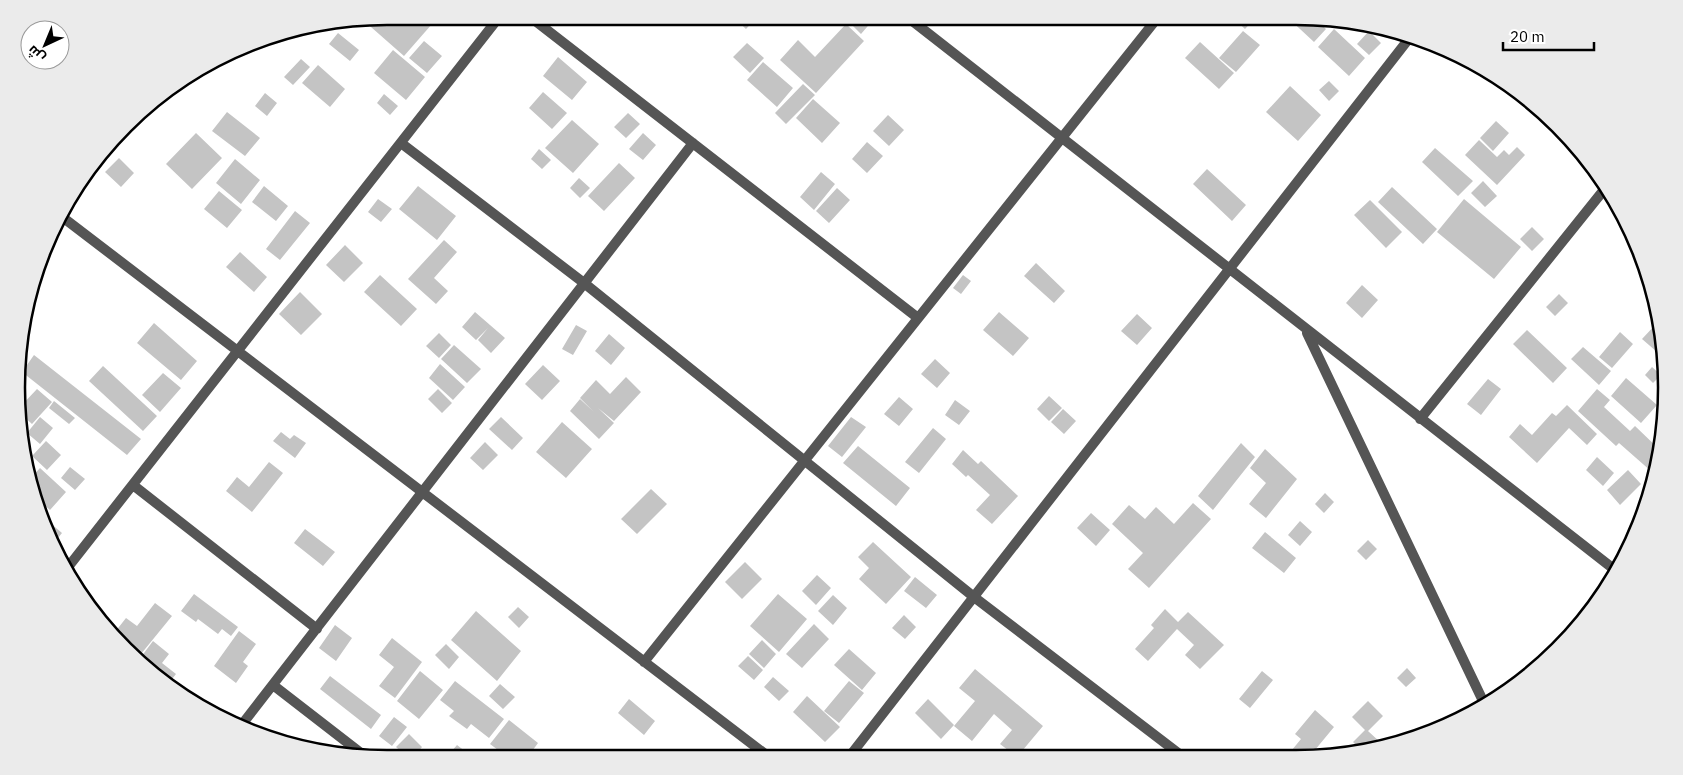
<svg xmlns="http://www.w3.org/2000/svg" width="1683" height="775" font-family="'IBM Plex Sans',Cairo,sans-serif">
  <rect width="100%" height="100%" fill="#fff"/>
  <path fill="#c4c4c4" d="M388 16H439L404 56 363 20Z
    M732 16H758L746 29Z
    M854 16H868L873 20 861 34 849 22Z
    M1231 16H1257L1245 29Z
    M1286 16 1314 18 1326 29 1314 42Z
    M846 24 864 41 816 93 780 60 798 40 815 57Z
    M1334 29 1365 58 1349 76 1318 47Z
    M1243 31 1260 45 1236 72 1219 58Z
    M1369 31 1381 43 1369 55 1357 44Z
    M338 33 359 50 350 61 329 44Z
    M424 41 442 56 427 73 409 58Z
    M1200 42 1234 73 1219 89 1185 58Z
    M747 43 764 58 750 73 733 57Z
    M393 50 425 77 406 100 374 73Z
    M558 57 587 82 572 100 543 76Z
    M301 59 310 67 293 85 284 77Z
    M763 62 793 88 777 107 747 80Z
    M318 65 345 89 330 107 302 83Z
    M1329 81 1339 91 1329 101 1319 90Z
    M803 84 815 95 786 124 775 113Z
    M1290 86 1321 115 1298 141 1266 112Z
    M543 92 567 113 552 129 529 108Z
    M265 93 277 103 267 116 255 106Z
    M384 94 398 106 390 115 377 103Z
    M813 99 840 123 822 143 796 118Z
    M227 112 260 138 245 156 212 131Z
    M628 113 640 124 626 138 614 127Z
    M888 115 904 130 889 146 873 131Z
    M572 120 599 144 573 173 545 148Z
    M1496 121 1509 133 1493 151 1480 138Z
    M196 133 222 158 192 189 166 164Z
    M643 133 656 145 643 160 629 149Z
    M1479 140 1497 157 1504 150 1509 155 1517 147 1525 155 1497 185 1465 155Z
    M867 142 883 156 867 173 852 159Z
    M1435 148 1473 181 1458 196 1422 162Z
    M539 149 551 160 542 169 531 159Z
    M119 158 134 173 121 187 105 172Z
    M235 159 260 180 241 204 216 183Z
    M619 163 635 178 604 211 588 196Z
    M1207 169 1246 205 1232 221 1193 184Z
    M821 172 835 184 814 210 800 197Z
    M579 178 590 188 580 198 570 188Z
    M1483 181 1497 196 1485 207 1471 193Z
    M264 186 288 206 276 221 252 202Z
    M418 186 456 216 437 240 399 209Z
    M1392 187 1437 229 1423 244 1378 202Z
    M837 188 850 200 829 223 816 211Z
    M219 191 242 210 227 228 204 209Z
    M378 199 392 209 381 222 368 212Z
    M1464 199 1521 247 1494 279 1437 232Z
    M1370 200 1402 232 1386 248 1354 215Z
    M295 211 310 223 280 260 266 249Z
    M1532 227 1544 239 1532 251 1520 239Z
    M444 240 457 252 434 278 448 291 436 304 408 279Z
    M345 245 363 263 344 282 326 265Z
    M240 252 267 277 254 292 226 267Z
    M1036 263 1065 291 1054 303 1024 276Z
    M380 275 417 309 401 326 364 292Z
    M963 275 971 281 961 294 953 288Z
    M1362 285 1378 300 1362 318 1346 303Z
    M300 292 322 314 301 335 279 314Z
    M1559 294 1568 303 1555 316 1546 307Z
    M475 312 505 338 491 353 478 340 488 328 476 340 462 327Z
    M999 312 1029 338 1013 356 983 330Z
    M1137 314 1152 328 1137 345 1121 331Z
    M154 323 197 361 181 380 137 343Z
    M1656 324 1661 328 1664 358 1642 339Z
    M576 325 587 331 573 355 562 349Z
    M1527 330 1567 368 1553 383 1513 344Z
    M1620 332 1633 344 1612 368 1599 357Z
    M439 333 451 345 439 358 426 346Z
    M609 334 625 348 611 365 595 351Z
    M454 345 481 369 467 383 441 359Z
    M1583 347 1611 371 1599 385 1571 359Z
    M34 355 141 439 127 455 22 372Z
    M935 359 950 373 937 388 921 374Z
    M440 364 465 387 453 400 429 378Z
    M543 365 560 381 542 400 525 384Z
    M103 366 157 416 143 431 89 381Z
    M1652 367 1661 375 1653 383 1645 375Z
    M163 373 181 388 160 412 142 395Z
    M626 377 641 392 614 421 598 408 614 423 599 439 570 411 580 399 594 412 580 398 596 380 610 394Z
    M1626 378 1657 405 1641 423 1611 396Z
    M1488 379 1501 389 1481 415 1467 404Z
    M37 389 52 402 32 424 20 413V407Z
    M438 389 452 403 442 413 428 399Z
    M1597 389 1610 400 1604 407 1630 431 1635 426 1661 451 1658 466 1652 472 1619 443 1616 446 1578 411Z
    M1049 396 1062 408 1049 421 1037 409Z
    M899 397 913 409 899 426 884 414Z
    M955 400 970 411 959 425 945 415Z
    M54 401 75 418 69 424 49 408Z
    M1567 405 1597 434 1587 445 1569 428 1537 463 1509 437 1520 424 1532 435 1552 413 1556 416Z
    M1063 409 1076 421 1064 434 1051 422Z
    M40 417 53 428 40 444 27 433Z
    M501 417 523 438 512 450 489 429Z
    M851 417 866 427 842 457 828 446Z
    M562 422 592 449 566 478 536 452Z
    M933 428 946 439 919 473 905 462Z
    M281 432 290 439 294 435 306 443 295 458 273 441Z
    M46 441 61 455 47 470 32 456Z
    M485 442 498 455 483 470 470 458Z
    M1241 443 1255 457 1213 510 1198 496Z
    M858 446 910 488 896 506 843 463Z
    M1265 449 1297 479 1266 518 1249 504 1266 483 1250 468Z
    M963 450 978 464 981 461 1018 496 992 524 976 510 990 495 968 475 966 477 952 464Z
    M1597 457 1614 473 1603 486 1586 470Z
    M269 462 283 473 252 512 226 491 237 477 249 487Z
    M70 467 85 479 75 490 61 478Z
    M40 468 66 492 50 510 33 495 30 479Z
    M1628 470 1641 484 1620 505 1607 490Z
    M651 489 667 504 637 534 621 519Z
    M1325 493 1334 502 1324 513 1315 504Z
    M1193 503 1211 519 1149 588 1128 569 1143 553 1112 524 1129 505 1145 519 1156 507 1174 524Z
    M1091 513 1110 530 1096 546 1077 528Z
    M1300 521 1312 532 1300 546 1288 535Z
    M49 522 62 533 53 544 45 527Z
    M305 529 335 552 323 566 294 543Z
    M1265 532 1296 558 1284 573 1252 548Z
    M1368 540 1377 549 1366 560 1357 551Z
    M873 542 911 577 886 604 859 579 869 568 858 557Z
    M745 562 762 579 742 599 725 582Z
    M817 575 831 588 816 605 802 591Z
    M915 577 937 595 926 608 904 591Z
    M194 594 238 627 231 636 222 629 218 634 198 619 196 622 181 611Z
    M778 594 807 619 779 652 750 626Z
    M833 595 847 608 833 625 818 611Z
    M155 603 172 616 141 654 115 632 126 618 137 626Z
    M518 607 529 617 519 628 508 617Z
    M1165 609 1178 622 1188 612 1224 645 1200 669 1185 655 1194 645 1177 629 1148 661 1135 649 1154 628 1151 625Z
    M476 611 521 651 497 681 451 640Z
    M904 615 916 627 905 639 892 628Z
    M814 624 829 639 802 668 786 654Z
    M335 625 352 638 336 661 319 648Z
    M239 631 256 644 243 662 248 666 236 683 214 666Z
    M392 638 422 662 395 698 379 686 394 667 379 655Z
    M762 640 776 654 764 668 749 654Z
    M153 641 169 654 162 663 176 674 169 683 143 667 138 661Z
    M446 644 459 657 449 669 435 655Z
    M849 649 876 673 862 690 834 665Z
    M748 656 763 670 754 680 738 666Z
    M1407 668 1416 678 1406 687 1397 678Z
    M975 669 1043 726 1017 757 1000 744 1012 730 994 714 972 741 954 726 975 701 959 688Z
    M420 671 443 690 419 719 397 701Z
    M1262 671 1273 680 1250 708 1239 699Z
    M330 676 381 715 371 729 320 689Z
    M773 677 789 691 779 701 764 687Z
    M455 681 504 719 489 738 471 724 467 729 449 716 454 711 440 700Z
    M849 681 864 693 839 723 824 711Z
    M500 684 515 697 503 709 489 696Z
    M807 696 840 727 825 742 793 712Z
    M629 699 655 721 644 735 618 713Z
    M928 699 954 725 941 739 915 713Z
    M1368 701 1383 716 1368 731 1380 742 1375 747 1362 751 1353 742 1365 730 1352 717Z
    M1315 710 1334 727 1310 756H1287L1301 739 1295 734Z
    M394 717 407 727 392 746 379 736Z
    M509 720 538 743 527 758H504L506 756 490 744Z
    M409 734 422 747 412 759H409L396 747Z
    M457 745 470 755 468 758 445 759Z"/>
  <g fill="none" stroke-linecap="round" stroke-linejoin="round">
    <path stroke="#555" stroke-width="10" d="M529 16 918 318
      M906 16 1615 570
      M401 143 584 283 974 597 1182 756
      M61 216 769 757
      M1307 333 1484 703
      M1420 419 1607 186
      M133 485 317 629
      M65 571 500 16
      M1577 627 1606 585
      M644 662 1159 16
      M273 685 366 757
      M240 727 693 143
      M849 757 1411 36"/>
  </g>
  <path d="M0 0H1683V775H0ZM387 25H1296A362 362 0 0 1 1658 387V388A362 362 0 0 1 1296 750H387A362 362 0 0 1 25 388V387A362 362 0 0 1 387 25Z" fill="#ebebeb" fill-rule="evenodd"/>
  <path fill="none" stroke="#000" stroke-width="2.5" d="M387 25H1296A362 362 0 0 1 1658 387V388A362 362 0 0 1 1296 750H387A362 362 0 0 1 25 388V387A362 362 0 0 1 387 25Z"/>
  <g transform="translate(45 45) rotate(224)"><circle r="24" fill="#ffffff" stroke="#999999"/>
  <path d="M0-4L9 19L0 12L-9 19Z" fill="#000000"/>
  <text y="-8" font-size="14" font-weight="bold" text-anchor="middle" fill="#000000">ش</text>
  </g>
  <path d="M1503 42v8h91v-8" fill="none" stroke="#000000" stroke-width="2.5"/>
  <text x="1510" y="42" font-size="15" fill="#000000" stroke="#ffffff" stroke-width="4" paint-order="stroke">20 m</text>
</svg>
